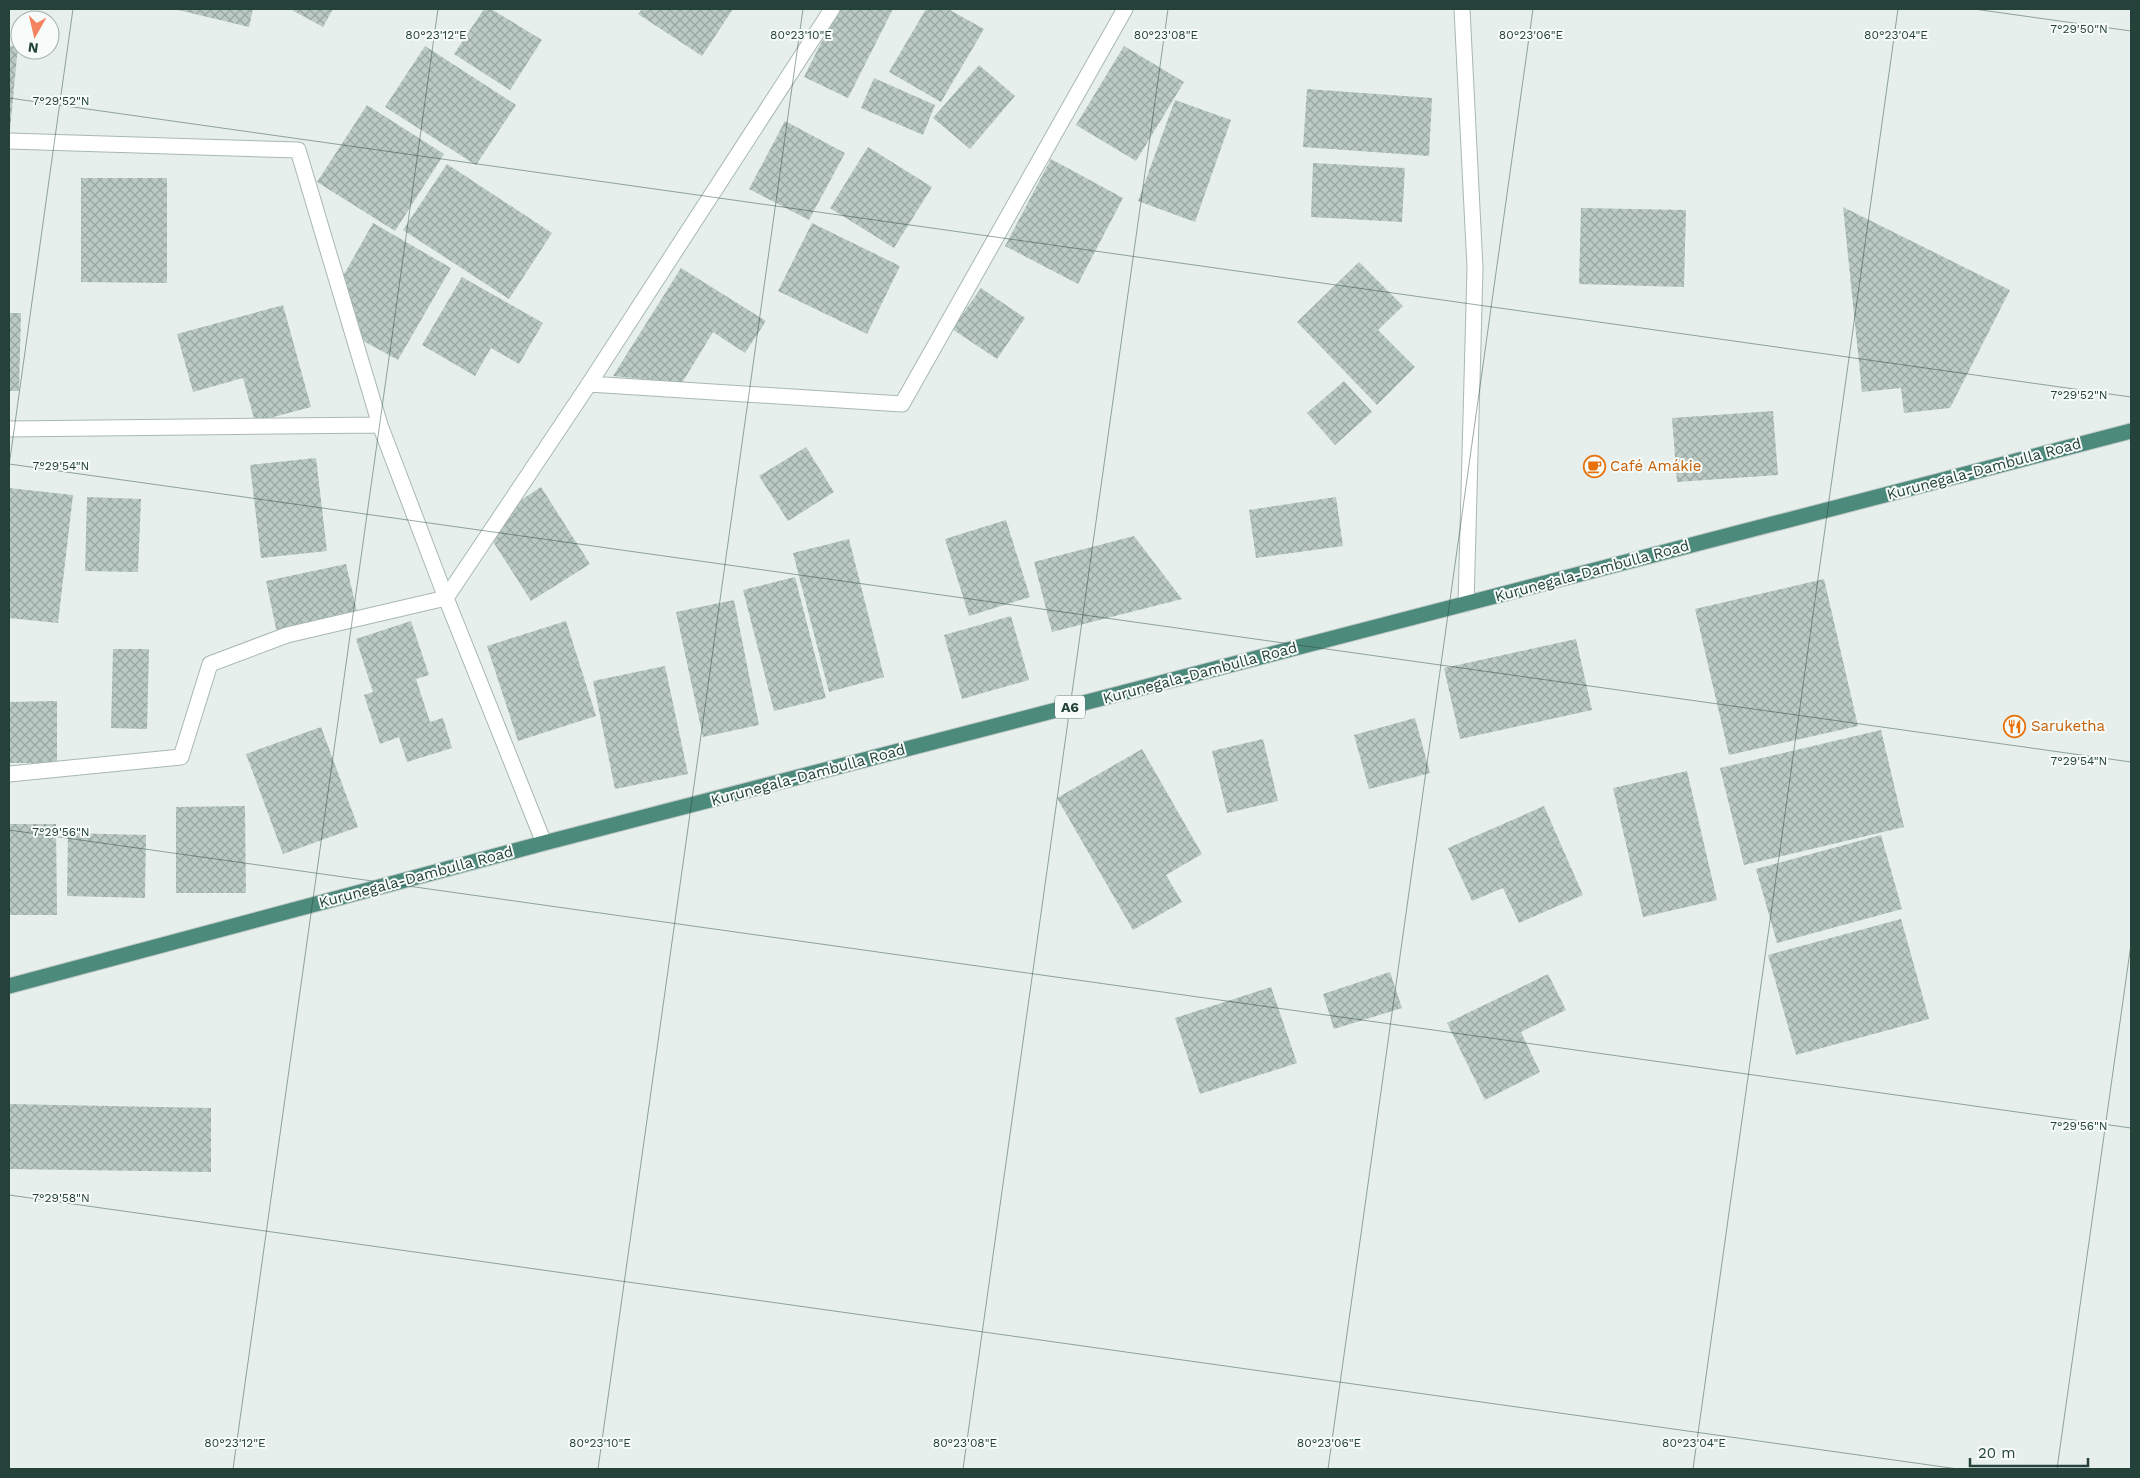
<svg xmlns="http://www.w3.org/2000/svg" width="2140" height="1478" font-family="'Work Sans',sans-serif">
  <defs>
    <pattern id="building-cross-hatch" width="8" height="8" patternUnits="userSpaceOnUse" patternTransform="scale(1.25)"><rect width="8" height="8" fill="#bbcac4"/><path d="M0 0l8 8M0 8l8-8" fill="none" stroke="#98a6a0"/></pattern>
  </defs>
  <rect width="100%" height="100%" fill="#e6efeb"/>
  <path fill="url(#building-cross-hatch)" d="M174 9H253L249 27Z
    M290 9H333L323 27Z
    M484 9H491L542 40 510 90 454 54Z
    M642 9H733L702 56 638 14Z
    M838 9H893L848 98 804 77Z
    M926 9H948L984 29 941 102 889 72Z
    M9 46H18L10 130H9Z
    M425 46 516 105 476 165 385 107Z
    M1124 46 1184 82 1136 161 1076 125Z
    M979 65 1015 96 970 149 933 118Z
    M874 78 935 105 923 135 861 108Z
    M1307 89 1432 98 1429 156 1303 147Z
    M1175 100 1231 120 1195 222 1138 201Z
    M367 105 444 154 395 231 317 182Z
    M785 121 845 153 809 220 749 189Z
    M868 147 932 187 894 248 830 208Z
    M1051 159 1123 198 1078 284 1005 246Z
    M1313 163 1405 168 1402 222 1311 217Z
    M447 164 552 233 509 299 403 230Z
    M81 178H167V283L81 282Z
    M1843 207 2010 290 1950 408 1904 413 1901 388 1862 392Z
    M1581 208 1686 210 1684 287 1579 284Z
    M373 223 451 268 398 360 358 338 342 278Z
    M812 223 900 266 867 334 778 291Z
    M1359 262 1403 306 1378 330 1415 367 1377 405 1297 322Z
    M681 268 766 321 745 353 713 332 682 383 613 376Z
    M462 277 543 323 519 364 491 348 475 376 422 345Z
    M981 288 1025 318 997 359 952 329Z
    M283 305 311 407 255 422 243 378 193 392 177 334Z
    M9 313H21L19 391H9Z
    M1344 381 1372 412 1335 445 1307 413Z
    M1773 411 1778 475 1677 482 1672 418Z
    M806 447 834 492 788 521 759 476Z
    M316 458 327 551 261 558 250 465Z
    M541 487 590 564 531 601 492 540 518 502Z
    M9 488 73 495 58 623 9 618Z
    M87 497 141 499 138 572 85 571Z
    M1336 497 1343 546 1256 558 1249 510Z
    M1006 520 1030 597 969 616 945 539Z
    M1134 536 1182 599 1052 632 1034 562Z
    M849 539 884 677 829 692 793 553Z
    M346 564 358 616 277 633 266 581Z
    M795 577 826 698 774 711 743 590Z
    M1824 579 1858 726 1729 755 1695 609Z
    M734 600 759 725 703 737 676 612Z
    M1011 616 1029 680 962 699 944 635Z
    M411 621 429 675 416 679 430 722 443 718 452 748 407 762 399 737 380 744 364 695 373 692 356 639Z
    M566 621 596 716 518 741 487 646Z
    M1576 639 1592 710 1460 739 1444 668Z
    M113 649H149L147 729 111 728Z
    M665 666 688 774 615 789 593 681Z
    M57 701V763H9V702Z
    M1415 718 1430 773 1369 789 1354 735Z
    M321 727 358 827 283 854 246 754Z
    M1881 730 1904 827 1744 865 1720 768Z
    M1263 739 1278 801 1227 813 1212 751Z
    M1142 749 1202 854 1166 875 1182 902 1133 930 1057 798Z
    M1687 771 1717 900 1643 917 1613 788Z
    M245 806 246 893H176V807Z
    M1544 806 1583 895 1519 923 1503 888 1472 901 1448 848Z
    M9 824H56L57 915H9Z
    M68 833 146 835 145 898 67 896Z
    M1881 835 1902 909 1777 943 1756 869Z
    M1901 919 1929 1019 1796 1055 1768 955Z
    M1390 972 1402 1008 1334 1029 1323 994Z
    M1548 974 1566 1010 1521 1032 1540 1072 1485 1100 1447 1023Z
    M1271 987 1297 1063 1200 1094 1175 1018Z
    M9 1104 211 1108V1172L9 1169Z"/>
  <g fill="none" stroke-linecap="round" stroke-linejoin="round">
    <defs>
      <path id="minor" d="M1462 9 1475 268 1466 604
        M9 141 298 150 380 425
        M589 384 902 404 1125 9
        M9 429 380 425 446 598 544 843
        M9 774 181 757 210 664 287 635 446 598 589 384 832 9"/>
      <path id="trunk" d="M9 986 544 843 2131 431"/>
    </defs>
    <use href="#minor" stroke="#a8b8b2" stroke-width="17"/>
    <use href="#trunk" stroke="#c2cac8" stroke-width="17"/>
    <use href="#minor" stroke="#fff" stroke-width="15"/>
    <use href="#trunk" stroke="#4c8a7c" stroke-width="15"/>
  </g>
  <path fill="none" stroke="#24423a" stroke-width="1" stroke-opacity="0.45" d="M1974 9 2131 31M9 98 2131 397M9 464 2131 762M9 466 73 9M9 830 2131 1128M9 1195 1958 1469M233 1469 438 9M598 1469 803 9M963 1469 1168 9M1328 1469 1533 9M1693 1469 1898 9M2057 1469 2131 944"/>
  <defs>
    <symbol id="cafe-ring" viewBox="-11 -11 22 22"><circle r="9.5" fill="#f7fbf9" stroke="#e8710a" stroke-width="1.5"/><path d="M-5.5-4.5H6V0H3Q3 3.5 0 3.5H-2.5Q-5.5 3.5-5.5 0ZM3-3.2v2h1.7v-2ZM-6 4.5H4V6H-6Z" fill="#e8710a"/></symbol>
    <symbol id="restaurant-ring" viewBox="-11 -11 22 22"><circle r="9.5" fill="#f7fbf9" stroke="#e8710a" stroke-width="1.5"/><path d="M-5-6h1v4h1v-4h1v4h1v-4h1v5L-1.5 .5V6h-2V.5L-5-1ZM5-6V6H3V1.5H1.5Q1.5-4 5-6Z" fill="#e8710a"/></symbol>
  </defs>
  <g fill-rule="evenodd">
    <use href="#cafe-ring" x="1582" y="454" width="25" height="25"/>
    <use href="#restaurant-ring" x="2002" y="714" width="25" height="25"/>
  </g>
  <g text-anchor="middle" stroke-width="4" stroke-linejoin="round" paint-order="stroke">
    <rect fill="#f7fbf9" stroke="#637a73" stroke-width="1" x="1055" y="695.5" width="30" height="23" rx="4"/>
    <g font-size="14" font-weight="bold" fill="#24423a">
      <text x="1070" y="712">A6</text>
    </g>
    <g font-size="15" fill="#c56008" stroke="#f7fbf9" text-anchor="start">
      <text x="1610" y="471">Café Amákie</text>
      <text x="2031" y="731">Saruketha</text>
    </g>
    <g font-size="15" fill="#24423a" stroke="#f7fbf9">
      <text transform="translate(1984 469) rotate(-15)" y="5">Kurunegala-Dambulla Road</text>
      <text transform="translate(1592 571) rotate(-15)" y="5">Kurunegala-Dambulla Road</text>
      <text transform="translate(1200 673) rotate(-15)" y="5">Kurunegala-Dambulla Road</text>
      <text transform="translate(808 775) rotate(-15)" y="5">Kurunegala-Dambulla Road</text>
      <text transform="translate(416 877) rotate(-15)" y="5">Kurunegala-Dambulla Road</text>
    </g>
  </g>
  <g font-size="12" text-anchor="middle" fill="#24423a" stroke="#f7fbf9" stroke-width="4" stroke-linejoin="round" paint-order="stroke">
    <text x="2079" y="33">7°29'50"N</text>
    <text x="436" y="39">80°23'12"E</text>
    <text x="801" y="39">80°23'10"E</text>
    <text x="1166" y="39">80°23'08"E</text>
    <text x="1531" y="39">80°23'06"E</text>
    <text x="1896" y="39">80°23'04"E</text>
    <text x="61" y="105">7°29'52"N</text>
    <text x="2079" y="399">7°29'52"N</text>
    <text x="61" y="470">7°29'54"N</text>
    <text x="2079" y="765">7°29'54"N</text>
    <text x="61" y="836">7°29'56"N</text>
    <text x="2079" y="1130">7°29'56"N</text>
    <text x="61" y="1202">7°29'58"N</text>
    <text x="235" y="1447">80°23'12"E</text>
    <text x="600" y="1447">80°23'10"E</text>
    <text x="965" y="1447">80°23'08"E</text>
    <text x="1329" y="1447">80°23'06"E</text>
    <text x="1694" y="1447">80°23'04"E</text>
  </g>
  <rect width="2140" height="1478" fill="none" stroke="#24423a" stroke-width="20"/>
  <g transform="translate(35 35) rotate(188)"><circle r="24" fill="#f7fbf9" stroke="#a3b1ad"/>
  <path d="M0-4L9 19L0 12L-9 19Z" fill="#f4845f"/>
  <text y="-8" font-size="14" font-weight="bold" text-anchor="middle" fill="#24423a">N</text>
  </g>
  <path d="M1970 1458v8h118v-8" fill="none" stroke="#24423a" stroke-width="2.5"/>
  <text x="1978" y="1458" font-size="15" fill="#24423a" stroke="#f7fbf9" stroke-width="4" paint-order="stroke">20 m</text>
</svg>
